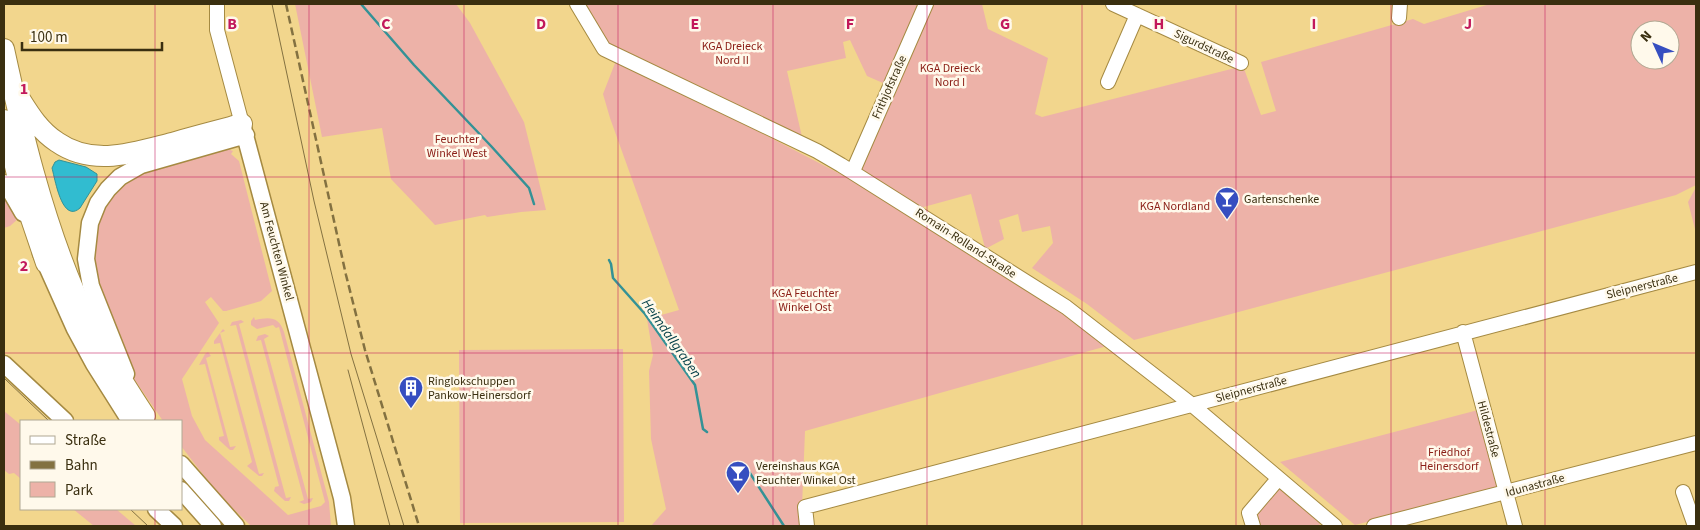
<svg xmlns="http://www.w3.org/2000/svg" width="1700" height="530" font-family="'Source Sans 3',sans-serif">
  <rect width="100%" height="100%" fill="#f2d68d"/>
  <path fill="#edb2a8" fill-rule="evenodd" d="M295 4H456L470 23 524 122 546 210 521 212 487 217 485 215 435 225 391 179 382 128 322 137Z
    M583 4H982L988 29 1048 58 1035 114 1042 117 1243 66 1261 115 1276 111 1261 62 1413 19 1424 24 1490 4H1696V185L1676 195 1134 340 1087 304 1032 268 1053 243 1050 226 1022 232 1018 214 999 220 1004 239 987 248H985L971 194 920 208 861 173 860 165 892 87 867 76 850 40 843 42 846 58 787 71 802 137 609 45ZM1640 30H1670V60H1640Z
    M617 58 848 178 1057 308 1107 346 805 431 802 507 804 526H651L666 509 651 439 649 371 653 355 647 319 679 310 610 118 603 94Z
    M227 149 233 151 231 154 239 161 272 291 261 301 226 311H223L211 297 205 302 219 323 182 379 192 416 205 440 288 515 321 506 325 502 279 327 276 328 273 325 257 329 251 325V321L254 317 255 320C269 317 279 316 284 332L329 502 331 526H251L218 494 181 446V421H163L134 379 107 313 93 265 94 232 107 199 134 174Z
    M1695 189 1696 190V233L1688 202Z
    M4 196 18 219 10 226 4 228Z
    M241 320 244 322 239 324 286 498 291 497 289 501H285L274 491 275 487 279 486 236 325 230 326 232 322Z
    M223 329 225 331 220 333 259 474 264 473 262 476H259L247 466 252 462 220 343 214 344V341Z
    M265 334 269 336 264 339 308 499 313 498 311 502 304 504 299 502 304 500 261 340 256 341 258 336Z
    M623 349 624 522 460 523 459 350Z
    M208 352 211 356 206 358 230 447 236 446 233 450H230L219 440V437L224 436 205 364 199 365 205 354Z
    M1478 410 1499 488 1355 525 1280 462Z
    M4 411 21 425V479L14 473 9 474 4 470Z
    M1278 489 1285 492 1321 523 1318 526H1257L1255 514Z
    M73 509H116L136 526H94Z"/>
  <path fill="#31bcd0" stroke="#349296" d="M59 160 86 167 97 174V181L80 208C62 224 55 179 52 168L55 162Z"/>
  <g fill="none" stroke-linecap="round" stroke-linejoin="round">
    <path stroke="#349296" stroke-width="2.5" d="M361 4 414 65 491 146 529 188 534 204
      M609 260 611 264 613 278 645 314 695 385 703 429 707 432
      M746 467 784 526"/>
    <defs>
      <path id="minor" d="M217 4V30L242 124
        M577 4 604 49 817 151 841 165 1066 307 1191 404 1335 526
        M1113 4 1241 63
        M1399 18 1400 4
        M1108 82 1137 15
        M853 171 926 4
        M1463 332 1515 526
        M1683 492 1695 526
        M807 526 805 507 1696 272
        M1253 526 1249 513 1278 479
        M1374 526 1696 443"/>
      <path id="major" d="M242 124 342 498 346 526
        M4 183 8 187 23 213
        M41 253 75 329 94 364 130 421
        M4 364 65 421
        M126 374 91 286 86 259 90 223 98 203 108 189 120 177 141 165 246 135
        M181 464 236 526
        M181 490 213 526
        M156 509 174 526"/>
      <path id="highway" d="M4 49C22 132 42 215 75 293 94 337 119 376 145 416
        M20 99C30 115 40 131 57 142 93 167 133 153 172 143 195 136 219 130 242 124
        M4 120 19 183 46 263"/>
    </defs>
    <use href="#minor" stroke="#a58a42" stroke-width="16"/>
    <use href="#major" stroke="#a58a42" stroke-width="19"/>
    <use href="#highway" stroke="#a58a42" stroke-width="22"/>
    <use href="#minor" stroke="#fff" stroke-width="14"/>
    <use href="#major" stroke="#fff" stroke-width="16"/>
    <use href="#highway" stroke="#fff" stroke-width="20"/>
    <path stroke="#837141" stroke-width="1" d="M272 4 314 201 351 354 404 526
      M348 370 390 526
      M4 378 49 421
      M130 509 148 526"/>
    <path stroke="#837141" stroke-width="2.5" stroke-dasharray="8 4" stroke-linecap="butt" d="M286 4 346 275 365 350 419 526"/>
  </g>
  <path fill="none" stroke="#c2185b" stroke-width="1" stroke-opacity="0.55" d="M155 4V421M309 4V526M464 4V526M618 4V526M773 4V526M927 4V526M1082 4V526M1236 4V526M1391 4V526M1545 4V526M4 177H1696M4 353H1696M155 509V526"/>
  <defs>
    <symbol id="bar-pin" viewBox="-11 -11 22 30"><path d="M0 17L-7.5 6A9.5 9.5 0 1 1 7.5 6Z" fill="#364ec0" stroke="#fff9eb"/><path d="M-6-5H6L.8 .8V4.5H3.5V6h-7V4.5H-.8V.8Z" fill="#fff"/></symbol>
    <symbol id="building-pin" viewBox="-11 -11 22 30"><path d="M0 17L-7.5 6A9.5 9.5 0 1 1 7.5 6Z" fill="#364ec0" stroke="#fff9eb"/><path d="M-4-6H4V6H1V3H-1V6H-4ZM-2.5-4.3h1.7v1.8h-1.7ZM.8-4.3h1.7v1.8H.8ZM-2.5-1h1.7V.8h-1.7ZM.8-1h1.7V.8H.8Z" fill="#fff"/></symbol>
  </defs>
  <g fill-rule="evenodd">
    <use href="#bar-pin" x="1213" y="185" width="28" height="38"/>
    <use href="#building-pin" x="397" y="374" width="28" height="38"/>
    <use href="#bar-pin" x="724" y="459" width="28" height="38"/>
  </g>
  <g text-anchor="middle" stroke-width="5" stroke-linejoin="round" paint-order="stroke">
    <g font-size="12" fill="#8b1e16" stroke="#fff9eb">
      <text x="732" y="50">KGA Dreieck<tspan x="732" dy="14">Nord II</tspan></text>
      <text x="950" y="72">KGA Dreieck<tspan x="950" dy="14">Nord I</tspan></text>
      <text x="457" y="143">Feuchter<tspan x="457" dy="14">Winkel West</tspan></text>
      <text x="1175" y="210">KGA Nordland</text>
      <text x="805" y="297">KGA Feuchter<tspan x="805" dy="14">Winkel Ost</tspan></text>
      <text x="1449" y="456">Friedhof<tspan x="1449" dy="14">Heinersdorf</tspan></text>
    </g>
    <g font-size="12" fill="#3a2f10" stroke="#fff9eb">
      <text transform="translate(1204 46) rotate(25)" y="4">Sigurdstraße</text>
      <text transform="translate(889 87) rotate(-66)" y="4">Frithjofstraße</text>
      <text transform="translate(966 243) rotate(33)" y="4">Romain-Rolland-Straße</text>
      <text transform="translate(277 251) rotate(75)" y="4">Am Feuchten Winkel</text>
      <text transform="translate(1642 286) rotate(-14)" y="4">Sleipnerstraße</text>
      <text transform="translate(1251 389) rotate(-15)" y="4">Sleipnerstraße</text>
      <text transform="translate(1489 429) rotate(75)" y="4">Hildestraße</text>
      <text transform="translate(1535 485) rotate(-15)" y="4">Idunastraße</text>
    </g>
    <g font-size="12" fill="#3a2f10" stroke="#fff9eb" text-anchor="start">
      <text x="1244" y="203">Gartenschenke</text>
      <text x="428" y="385">Ringlokschuppen<tspan x="428" dy="14">Pankow-Heinersdorf</tspan></text>
      <text x="756" y="470">Vereinshaus KGA<tspan x="756" dy="14">Feuchter Winkel Ost</tspan></text>
    </g>
    <g font-size="14" font-style="italic" fill="#003d46" stroke="#fff9eb">
      <text transform="translate(672 338) rotate(55)" y="5">Heimdallgraben</text>
    </g>
  </g>
  <g font-size="16" text-anchor="middle" font-weight="bold" fill="#c2185b" stroke="#fff9eb" stroke-width="5" stroke-linejoin="round" paint-order="stroke">
    <text x="232" y="29">B</text>
    <text x="386" y="29">C</text>
    <text x="541" y="29">D</text>
    <text x="695" y="29">E</text>
    <text x="850" y="29">F</text>
    <text x="1005" y="29">G</text>
    <text x="1159" y="29">H</text>
    <text x="1314" y="29">I</text>
    <text x="1468" y="29">J</text>
    <text x="24" y="94">1</text>
    <text x="24" y="271">2</text>
  </g>
  <rect width="1700" height="530" fill="none" stroke="#3a2f10" stroke-width="10"/>
  <rect x="20" y="420" width="162" height="90" fill="#fff9eb" stroke="#b0a893"/>
  <rect x="30" y="436" width="25" height="8" fill="#ffffff" stroke="#b0a893"/>
  <text x="65" y="445" font-size="15" fill="#3a2f10">Straße</text>
  <rect x="30" y="461" width="25" height="8" fill="#837141" stroke="#b0a893"/>
  <text x="65" y="470" font-size="15" fill="#3a2f10">Bahn</text>
  <rect x="30" y="482" width="25" height="15" fill="#edb2a8" stroke="#b0a893"/>
  <text x="65" y="495" font-size="15" fill="#3a2f10">Park</text>
  <g transform="translate(1655 45) rotate(314)"><circle r="24" fill="#fff9eb" stroke="#b0a893"/>
  <path d="M0-4L9 19L0 12L-9 19Z" fill="#364ec0"/>
  <text y="-8" font-size="14" font-weight="bold" text-anchor="middle" fill="#3a2f10">N</text>
  </g>
  <path d="M22 42v8h140v-8" fill="none" stroke="#3a2f10" stroke-width="2.5"/>
  <text x="30" y="42" font-size="15" fill="#3a2f10" stroke="#fff9eb" stroke-width="4" paint-order="stroke">100 m</text>
</svg>
